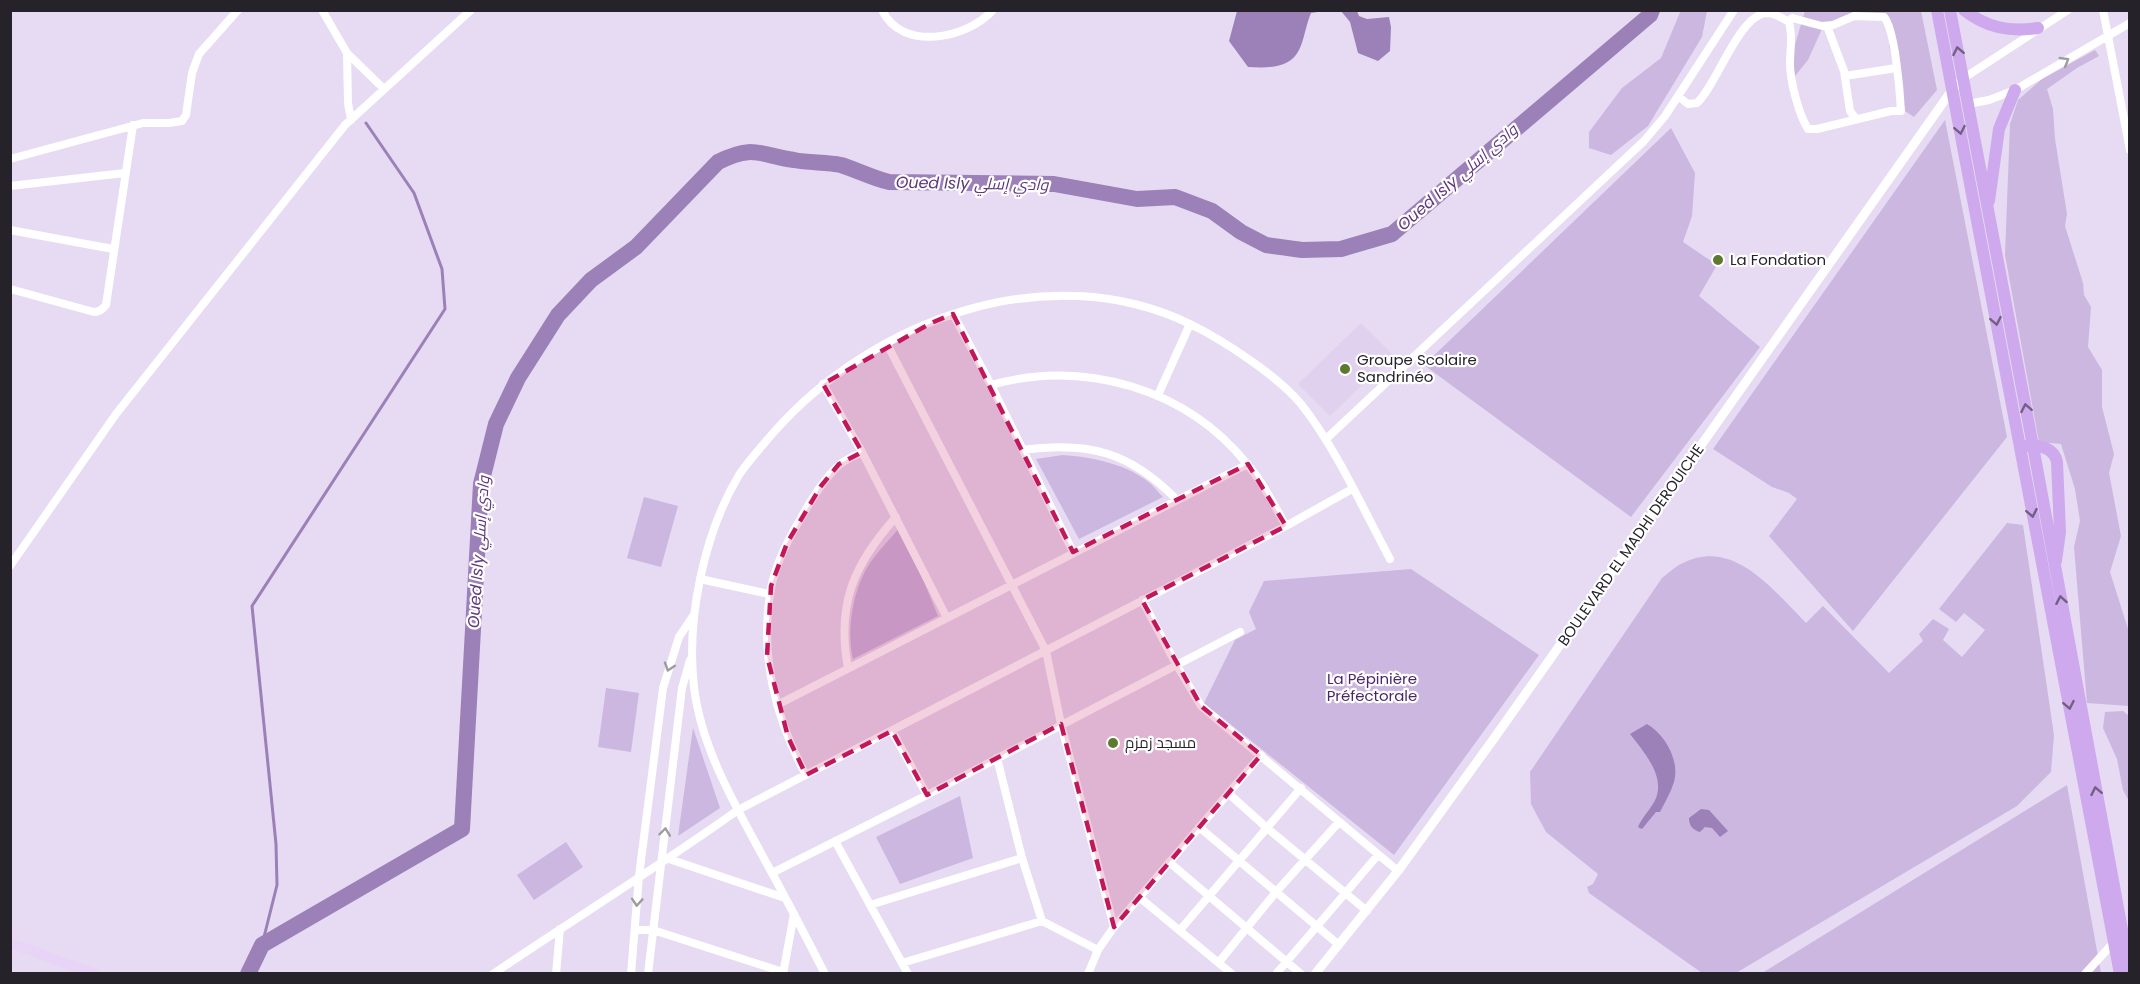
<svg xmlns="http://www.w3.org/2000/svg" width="2140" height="984" font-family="Poppins,Cairo,sans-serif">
  <rect width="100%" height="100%" fill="#e6dbf2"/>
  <path fill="#e0d1ef" d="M1361 323 1393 355 1330 416 1298 384Z"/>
  <path fill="#cbb7df" d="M1681 10 1707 11 1702 37 1648 126 1611 155 1589 148V132L1622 88 1661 58Z
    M1805 11H1921L1937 90 1914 117 1905 111 1889 45 1890 27 1881 14H1851L1822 29 1808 60 1795 76 1791 58Z
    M2095 50 2099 56 2077 68 2047 89 2053 109 2055 139 2067 214 2065 226 2083 283 2084 295 2091 307 2088 347 2102 370V407L2114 454 2109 473 2121 536 2110 572 2129 632V706L2087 703 2074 547 2080 521 2075 489 2061 444 2039 442 2005 255 2010 124 2018 100 2042 79Z
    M1945 120 2007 437 1853 631 1769 536 1797 499 1789 493 1772 487 1713 449Z
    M1671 128 1695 173 1692 216 1683 242 1717 265 1699 296 1760 347 1631 517 1424 365Z
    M1063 455C1090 457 1123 463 1146 480 1152 484 1157 491 1163 497L1079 539 1036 459Z
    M644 497 678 506 661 567 627 558Z
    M2007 523 2023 525 2054 735 2051 772 2017 806 1736 973H1702L1589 893 1587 887 1593 884 1598 874 1546 832 1531 804 1530 772 1662 578C1668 574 1674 567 1681 564 1733 536 1773 590 1806 623L1823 606 1889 673 1923 641 1919 634 1933 619 1949 629 1943 640 1962 657 1985 630 1964 613 1956 622 1939 609Z
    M901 526 938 616 853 659C846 630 853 588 870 563 879 550 891 538 901 526Z
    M1411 569 1539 655 1394 855 1204 703 1235 640 1256 629 1249 612 1264 581Z
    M606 688 639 693 631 752 598 747Z
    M2123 711 2129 716V801L2123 790 2117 759 2103 728 2105 712Z
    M693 728 720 808 678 836Z
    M2067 785 2101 973H1762Z
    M960 796 973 858 900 884 876 837Z
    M566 842 583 867 534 900 517 875Z"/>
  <path fill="#9c80b8" d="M1237 11V10L1324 11 1311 13C1306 24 1304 41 1299 50 1290 69 1267 68 1248 67L1229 41Z
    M1341 11H1357L1359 16 1367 19 1389 17 1391 27 1390 51 1378 61 1358 53 1350 22Z
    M1647 724C1665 735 1680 760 1674 782 1671 792 1665 802 1660 812H1656L1642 829 1638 827C1642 817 1652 808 1656 798 1665 775 1643 751 1630 734Z
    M1701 809 1709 810 1728 831 1720 837 1712 828 1705 827 1700 832C1693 830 1689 826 1689 818Z"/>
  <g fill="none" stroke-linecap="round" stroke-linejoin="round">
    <path stroke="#9c80b8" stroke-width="3" d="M262 945 277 885 276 844 252 606 445 309 442 269 414 193 366 123"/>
    <path stroke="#9c80b8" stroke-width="16" d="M248 974 262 945 462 829 481 484 496 424 518 378 558 315 591 280 636 247 718 162C754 144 759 155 794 160 809 163 826 162 841 165 857 170 872 178 889 182L1054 184 1137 199 1175 197 1212 211 1241 232 1266 245 1302 250 1341 249 1392 234 1650 15 1652 10"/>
    <path stroke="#fff" stroke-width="8" d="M322 10 347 53 384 89
      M882 10C902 52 967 39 993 10
      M2103 10 2130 150
      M1827 26 1844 71 1850 111 1856 119
      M347 53 348 103 351 120
      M1845 76 1896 68
      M1964 78 2068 10
      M1678 96 1688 104 1697 103C1717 85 1739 14 1767 13 1775 13 1782 18 1789 22 1793 36 1790 49 1790 64 1790 81 1799 115 1808 129H1817L1891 111H1901C1900 92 1895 29 1884 17L1854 16 1833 25 1822 26 1796 19 1792 18 1789 22
      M1968 104 1989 100 2015 90 2130 23
      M10 159 143 123H169L182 121 186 115 192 73 199 54 238 10
      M10 186 125 173
      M10 230 113 249
      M10 289 94 312C100 312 103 309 106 305L133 125
      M953 314 991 385 1073 552
      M887 344 1046 651 1061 724 1114 927
      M823 384 862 452 947 618
      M991 385C1084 359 1186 388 1247 464 1263 482 1274 505 1286 526
      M1158 395 1190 324
      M1326 439 1644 141 1665 116 1734 10
      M1023 450C1088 441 1130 452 1176 499
      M10 566 116 414 345 125 471 10
      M700 579 769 594
      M1142 600 1176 664 1201 706 1398 871
      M848 668C836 604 854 564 896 517
      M777 705 1248 464
      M892 731 927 795
      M997 758 1022 858 1042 921 1098 950
      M806 775C776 720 760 656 770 594 774 566 787 541 801 518 811 500 823 480 838 466 844 460 854 456 862 452
      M1228 793 1267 828 1367 911
      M1199 827 1339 945
      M835 841 908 974
      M669 859 785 898
      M1169 862 1301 974
      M772 873 927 795 1240 632
      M1139 897 1232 974
      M870 905 1022 858
      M636 930H653L783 972
      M1180 930 1301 788
      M1219 962 1276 892 1339 822
      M902 963 1042 921
      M493 974C574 919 658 867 738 810L1286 526 1352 489
      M556 974 560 929
      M631 974 639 876 663 688 679 637 693 616
      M648 974 682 688 690 660
      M783 974 794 914
      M825 974C806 937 787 900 767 864 738 810 701 749 694 687 686 620 704 533 739 475 749 460 762 446 774 432 873 320 1048 255 1190 324 1223 340 1278 376 1301 404 1336 448 1363 509 1390 559
      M1088 974 1098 950 1114 927 1261 755
      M1276 974 1378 855
      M2085 974 2114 942"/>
    <path stroke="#fff" stroke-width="9" d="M1315 974 1398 871 1495 737 1952 90 1964 78"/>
    <path stroke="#e7d4f7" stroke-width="10" d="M10 943 95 974"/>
    <path stroke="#cea9ee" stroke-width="12" d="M1937 10 2120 974
      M1950 10 2033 446 2130 973
      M1964 10C1987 28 2009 32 2038 28
      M1989 201 1999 129 2015 90
      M2027 446C2040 445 2054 448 2057 462L2060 532 2056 561"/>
  </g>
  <defs><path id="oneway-chevron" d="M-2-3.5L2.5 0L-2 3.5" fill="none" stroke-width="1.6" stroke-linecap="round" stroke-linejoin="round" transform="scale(1.5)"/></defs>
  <g stroke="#725f82">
    <use href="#oneway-chevron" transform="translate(1958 51) rotate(-101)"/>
    <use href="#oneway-chevron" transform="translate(1960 130) rotate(79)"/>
    <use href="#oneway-chevron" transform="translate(1996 321) rotate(79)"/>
    <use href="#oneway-chevron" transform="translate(2026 408) rotate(-101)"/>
    <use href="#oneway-chevron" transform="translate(2032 513) rotate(79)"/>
    <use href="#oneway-chevron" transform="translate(2061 600) rotate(-100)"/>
    <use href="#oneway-chevron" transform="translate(2069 705) rotate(79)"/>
    <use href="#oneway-chevron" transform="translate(2096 791) rotate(-101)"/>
  </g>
  <g stroke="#9d9c9f">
    <use href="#oneway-chevron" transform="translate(2065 61) rotate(-31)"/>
    <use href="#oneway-chevron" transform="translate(669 667) rotate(108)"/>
    <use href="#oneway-chevron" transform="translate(665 832) rotate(-83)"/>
    <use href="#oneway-chevron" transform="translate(637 902) rotate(94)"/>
  </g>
  <path fill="#c2185b" fill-opacity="0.2" stroke="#c2185b" stroke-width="4.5" stroke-dasharray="12 8" stroke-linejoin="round" d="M953 314 1073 552 1248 464 1286 526 1142 600 1201 706 1261 755 1114 927 1061 724 927 795 892 731 806 775 788 737 767 656 771 586 787 543 821 486 839 464 862 452 823 384 931 323Z"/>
  <g fill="#5d792e" stroke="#fff" stroke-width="2">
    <circle cx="1718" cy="260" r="6"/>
    <circle cx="1345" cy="369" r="6"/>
    <circle cx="1113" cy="743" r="6"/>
  </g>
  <g text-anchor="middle" stroke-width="4.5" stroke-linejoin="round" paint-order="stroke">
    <g font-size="15" fill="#26222a" stroke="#fff" text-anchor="start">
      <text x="1730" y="265">La Fondation</text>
      <text x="1357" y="365">Groupe Scolaire<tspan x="1357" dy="17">Sandrinéo</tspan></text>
      <text x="1125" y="748">مسجد زمزم</text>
    </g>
    <g font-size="15" fill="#26222a" stroke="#fff">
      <text transform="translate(1631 545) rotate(-55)" y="5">BOULEVARD EL MADHI DEROUICHE</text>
    </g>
    <g font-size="15" fill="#4c266a" stroke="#fff">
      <text x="1372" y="684">La Pépinière<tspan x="1372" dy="17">Préfectorale</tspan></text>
    </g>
    <g font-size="16" font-style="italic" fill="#5e387d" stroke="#fff">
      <text transform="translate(1457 177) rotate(-41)" y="6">Oued Isly وادي إسلي</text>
      <text transform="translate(972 183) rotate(1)" y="6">Oued Isly وادي إسلي</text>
      <text transform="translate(478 552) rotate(-86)" y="6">Oued Isly وادي إسلي</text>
    </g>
  </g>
  <rect width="2140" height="984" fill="none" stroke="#26222a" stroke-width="24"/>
</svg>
